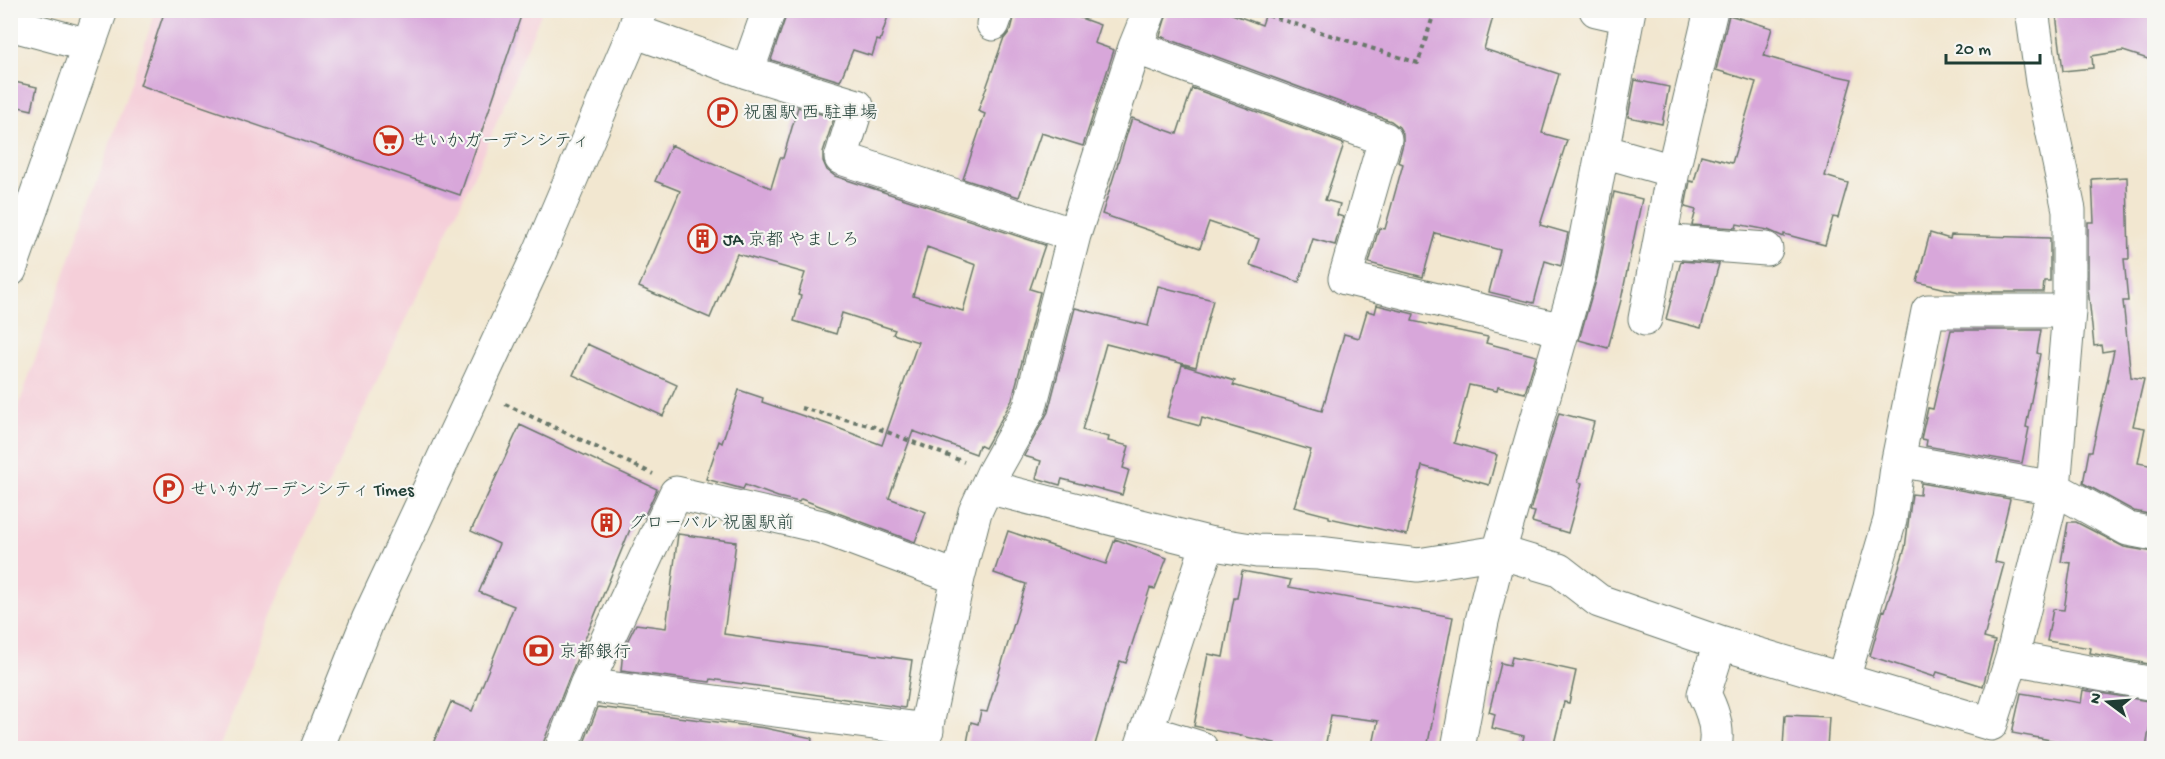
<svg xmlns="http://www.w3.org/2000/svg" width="2165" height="759" font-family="'Gochi Hand','Klee One',sans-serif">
  <rect width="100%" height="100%" fill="#f6f6f2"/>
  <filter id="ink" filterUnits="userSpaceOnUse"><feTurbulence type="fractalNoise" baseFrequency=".0167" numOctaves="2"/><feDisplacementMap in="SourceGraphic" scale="12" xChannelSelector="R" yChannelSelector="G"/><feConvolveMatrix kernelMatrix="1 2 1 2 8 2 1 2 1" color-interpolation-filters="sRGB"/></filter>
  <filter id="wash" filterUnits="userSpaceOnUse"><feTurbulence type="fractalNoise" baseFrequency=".008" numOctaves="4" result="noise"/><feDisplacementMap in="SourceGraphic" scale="24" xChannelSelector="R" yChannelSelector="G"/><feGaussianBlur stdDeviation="1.35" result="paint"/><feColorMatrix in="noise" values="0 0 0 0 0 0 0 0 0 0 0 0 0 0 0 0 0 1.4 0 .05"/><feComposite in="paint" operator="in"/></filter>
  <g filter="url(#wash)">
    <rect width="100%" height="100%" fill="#f2e7d0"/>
    <path fill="#f5cfd9" d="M156 11H542L482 158 315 513 275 606 219 748H11V428Z"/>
    <g id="blocks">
      <path fill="#d8a7da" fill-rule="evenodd" d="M165 10H523L460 195 140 85Z
        M788 10H890L880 41 877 40 872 56 853 50 840 81 771 60Z
        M1016 10H1058L1100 25 1094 43 1114 50 1083 146 1041 133 1019 197 963 179 985 114 978 111 1003 40 1011 30Z
        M1168 10H1221L1262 25 1267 10H1495L1484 49 1559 74 1542 133 1567 140 1540 225 1568 233 1561 266 1545 261 1534 303 1489 292 1500 250 1435 233 1423 277 1369 263 1379 228 1385 229 1403 164 1398 162 1403 144V134L1399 127 1391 121 1160 36Z
        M2085 10H2154V61L2123 51 2092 56 2093 68 2063 71 2056 14Z
        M1729 15 1772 28 1764 56 1823 73 1852 79 1825 176 1848 183 1838 218 1833 217 1825 245 1784 234V237L1768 230 1737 224 1736 228 1692 225 1696 210 1685 207 1690 181 1694 182 1701 155 1732 163 1756 82 1716 70Z
        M1635 80 1669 87 1662 124 1628 117Z
        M10 81 37 87 32 110 10 105Z
        M1192 88 1344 144 1325 200 1340 204 1337 215 1343 217 1335 245 1313 239 1299 282 1250 265 1259 239 1209 222 1200 248 1102 214 1132 118 1177 134Z
        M798 107 834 118 823 152V161L827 170 835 176 1045 245 1030 289 1040 292 1012 400 985 448 979 445 976 454 913 431 889 498 926 512 915 542 801 499 799 502 778 497 745 485 743 489 706 479 719 441 722 443 739 390 763 398 762 402 830 425 882 445 918 342 893 334 895 330 842 313 836 334 794 321 801 296 798 295 805 273 737 254 710 318 639 287 680 191 655 181 671 145 771 188 780 158H783ZM927 247 976 265 963 311 913 296Z
        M2127 177 2129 259H2124L2128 301H2123L2131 377 2144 379 2133 426 2145 428 2138 463 2154 466V515L2134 511 2083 483 2089 451H2092L2114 350 2102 352 2101 345 2094 346 2088 288V222H2094L2092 179Z
        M1614 192 1642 199 1621 300 1608 348 1579 340 1597 277Z
        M1930 233 1950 239 1951 235 2050 238V281H2044L2043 292H1959L1917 282Z
        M1681 261 1719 264 1701 328 1666 319Z
        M1158 286 1213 300 1196 367 1106 344 1082 430 1109 437 1108 441 1129 446 1123 468 1129 470 1122 495 1062 479 1060 485 1036 478 1041 461 1024 456 1048 412 1075 308 1148 326Z
        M1377 305 1414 314 1412 321 1488 337 1486 343 1536 356 1525 393 1498 387 1497 391 1469 385 1454 443 1497 455 1489 485 1422 466 1407 535 1329 518V516L1294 507 1311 450 1202 418 1200 426 1167 417 1182 365 1235 381 1233 385 1322 411 1344 334 1359 338 1367 311 1375 313Z
        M1951 330H2041L2037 353 2040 354 2026 427 2029 428 2022 463 1926 446 1927 440 1921 439 1928 408 1933 409Z
        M587 344 677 385 663 416 573 375Z
        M1559 413 1594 422 1578 482 1582 483 1568 533 1532 522 1535 512 1530 511Z
        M520 425 657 489 644 517 636 515 569 678 544 741V748H431L451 702 472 711 514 606 479 592 499 544 471 531Z
        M1921 483 2010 499 1995 562 2004 564 1984 638 1995 641 1983 686 1937 672 1935 677 1870 656 1883 610 1885 611 1905 548 1912 494 1920 495Z
        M2068 522H2076L2124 547 2154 552V665L2090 653 2091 648 2047 641 2053 609 2064 610 2071 563 2061 562Z
        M1008 531 1106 564 1115 539 1167 558 1155 589 1150 588 1126 663 1120 661 1094 748H966L971 722 978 724 981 711 987 712 1026 584 994 573Z
        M678 534 736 542 724 634 912 660 905 708 711 679 710 682 621 671 623 650 636 624 666 628Z
        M1242 571 1291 580 1289 587 1453 617 1427 748H1393L1373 745 1378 721 1331 715 1325 748H1274L1275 743 1194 726 1208 654 1223 657 1234 598H1237Z
        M1512 657 1576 671 1569 703 1564 702 1553 748H1521L1524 736 1492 728 1495 714 1489 712 1501 663 1510 665Z
        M2083 690 2154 702 2146 748H2094L2012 733 2021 693 2081 703Z
        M598 707 765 728 812 738 811 748H582Z
        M1785 715 1829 717 1827 748H1783Z"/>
    </g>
  </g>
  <g filter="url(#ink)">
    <use href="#blocks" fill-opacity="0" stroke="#69786b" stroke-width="1.5"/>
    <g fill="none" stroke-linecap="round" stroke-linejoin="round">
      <defs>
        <path id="minor" d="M1596 10 1627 17
          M10 24 88 45
          M993 24 998 10
          M634 31 747 72 857 106 841 158 1074 235
          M1135 47 1385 139 1345 278 1563 330
          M747 72 769 10
          M1603 151 1673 171
          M1660 241 1766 249
          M10 270 101 10
          M1645 319 1673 171 1711 10
          M1898 460 2054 488 2128 529 2154 534
          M987 487 1208 543 1257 551 1318 553 1418 565 1499 552 1559 570 1599 601 1720 643 1991 724 2012 658 2054 488 2069 311V210L2042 82 2032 10
          M2012 658 2154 684
          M1843 679 1890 520 1898 460 1928 311H2069
          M586 685 927 730
          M1146 731 1201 748
          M317 748 368 620 539 254 634 31 641 10
          M562 748 586 685 676 493 822 527 958 578
          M922 748 958 578 975 512 993 473 1030 407 1074 235 1135 47 1150 10
          M1141 748 1208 543
          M1458 748 1482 621 1499 552 1579 274 1629 10
          M1715 748C1719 729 1713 711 1704 694L1720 643"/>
      </defs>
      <use href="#minor" stroke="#69786b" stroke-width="35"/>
      <path stroke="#69786b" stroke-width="4" stroke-dasharray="4.5 4.5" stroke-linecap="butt" d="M1251 10 1418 63 1435 10
        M505 404 653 474
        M801 408 872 426 964 462"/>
      <use href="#minor" stroke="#fff" stroke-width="33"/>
    </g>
  </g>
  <defs>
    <symbol id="parking-ring" viewBox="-11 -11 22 22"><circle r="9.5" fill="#f6f6f2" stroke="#c8321e" stroke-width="1.5"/><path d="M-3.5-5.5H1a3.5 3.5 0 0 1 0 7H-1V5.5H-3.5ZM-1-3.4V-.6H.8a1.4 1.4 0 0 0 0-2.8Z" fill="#c8321e"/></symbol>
    <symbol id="supermarket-ring" viewBox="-11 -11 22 22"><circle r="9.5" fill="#f6f6f2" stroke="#c8321e" stroke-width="1.5"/><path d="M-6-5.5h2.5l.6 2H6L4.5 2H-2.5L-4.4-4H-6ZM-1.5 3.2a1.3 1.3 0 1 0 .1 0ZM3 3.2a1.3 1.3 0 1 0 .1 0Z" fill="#c8321e"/></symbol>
    <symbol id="building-ring" viewBox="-11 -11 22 22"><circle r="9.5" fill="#f6f6f2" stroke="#c8321e" stroke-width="1.5"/><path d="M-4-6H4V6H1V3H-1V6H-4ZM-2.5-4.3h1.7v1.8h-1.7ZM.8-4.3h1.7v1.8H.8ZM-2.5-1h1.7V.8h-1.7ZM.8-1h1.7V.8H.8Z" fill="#c8321e"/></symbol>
    <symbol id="bank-ring" viewBox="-11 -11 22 22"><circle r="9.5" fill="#f6f6f2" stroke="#c8321e" stroke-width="1.5"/><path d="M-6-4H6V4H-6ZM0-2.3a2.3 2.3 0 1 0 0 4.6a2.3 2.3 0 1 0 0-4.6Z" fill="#c8321e"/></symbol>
  </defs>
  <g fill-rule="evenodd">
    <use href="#parking-ring" x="706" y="96" width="33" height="33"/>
    <use href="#supermarket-ring" x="372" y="124" width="33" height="33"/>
    <use href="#building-ring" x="686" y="222" width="33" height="33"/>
    <use href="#parking-ring" x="152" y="472" width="33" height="33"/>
    <use href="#building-ring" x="590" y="506" width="33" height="33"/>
    <use href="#bank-ring" x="522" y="634" width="33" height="33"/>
  </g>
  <g text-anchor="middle" stroke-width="4.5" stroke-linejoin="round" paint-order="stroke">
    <g font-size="18" fill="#1f3d34" stroke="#f6f6f2" text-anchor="start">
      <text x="743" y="118">祝園駅 西 駐車場</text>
      <text x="410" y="146">せいかガーデンシティ</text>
      <text x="723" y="245">JA 京都 やましろ</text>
      <text x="190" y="495">せいかガーデンシティ Times</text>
      <text x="628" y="528">グローバル 祝園駅前</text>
      <text x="559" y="657">京都銀行</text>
    </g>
  </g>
  <rect width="2165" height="759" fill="none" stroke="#f6f6f2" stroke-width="36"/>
  <g transform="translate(2108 702) rotate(286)" stroke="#f6f6f2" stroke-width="4.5" paint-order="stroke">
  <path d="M0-4.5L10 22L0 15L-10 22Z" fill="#1f3d34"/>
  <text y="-9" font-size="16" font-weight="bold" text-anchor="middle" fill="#1f3d34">N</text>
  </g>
  <path d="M1946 54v9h94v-9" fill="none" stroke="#1f3d34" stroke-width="3"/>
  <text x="1955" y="54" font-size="18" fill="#1f3d34" stroke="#f6f6f2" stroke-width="4.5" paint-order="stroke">20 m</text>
</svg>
